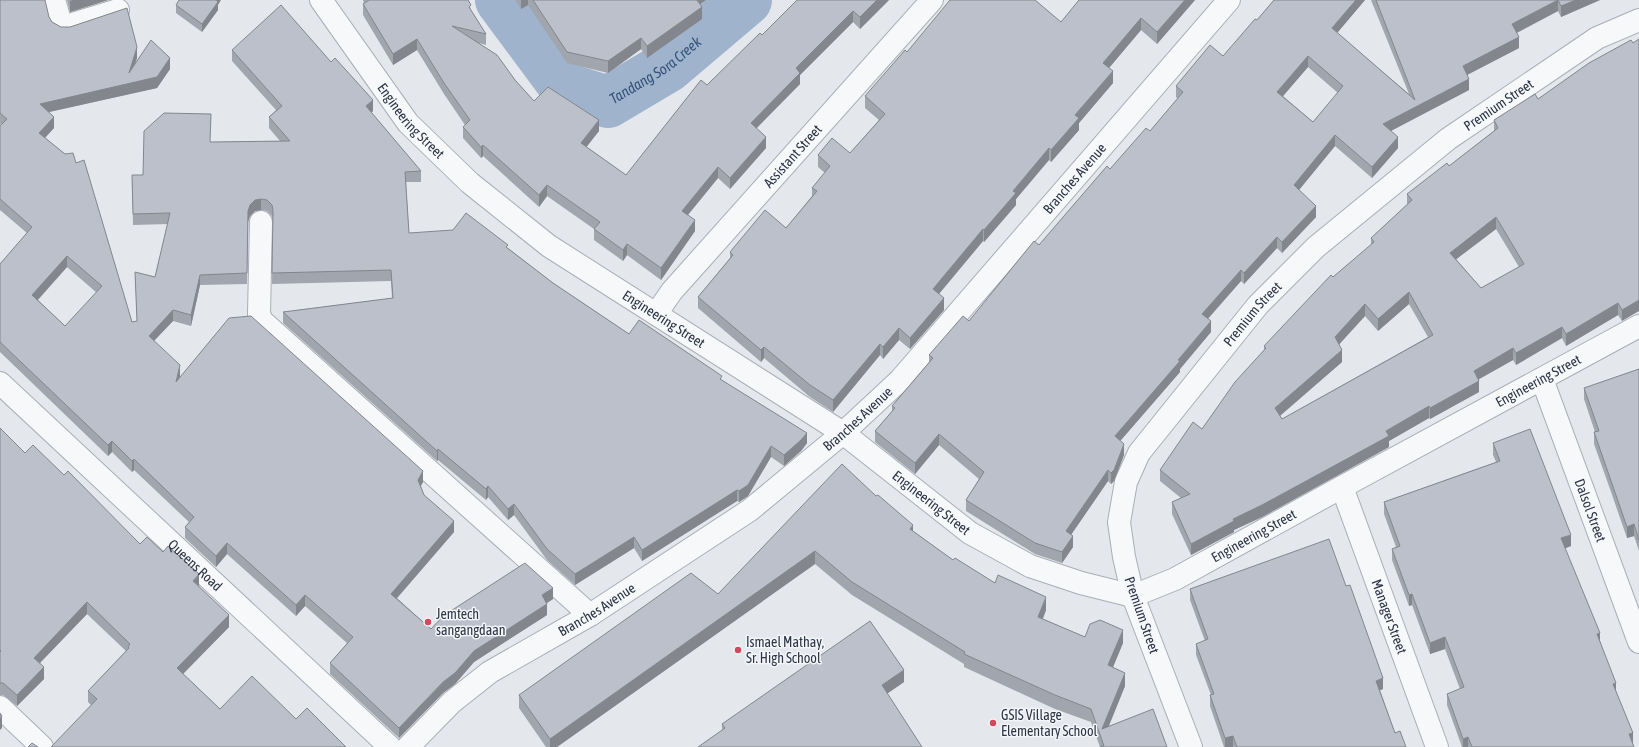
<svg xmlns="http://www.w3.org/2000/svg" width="1639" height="747" font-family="'Asap Condensed',sans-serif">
  <rect width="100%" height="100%" fill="#e4e7ec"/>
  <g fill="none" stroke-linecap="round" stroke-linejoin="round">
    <path stroke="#9fb4cc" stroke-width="52" id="s1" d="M501 0 567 89 608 102 667 67 746 0"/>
    <defs>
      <g id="minor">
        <path d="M54 0 61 24 66 26 118 10"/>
        <path id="s2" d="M321 0 408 123 470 183 549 246 843 433 970 533 1030 566 1081 583 1133 596 1175 579 1342 487 1639 326"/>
        <path d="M261 222 259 314 262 321 590 615"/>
        <path id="s3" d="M656 314 672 291 932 0"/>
        <path id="s4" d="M1542 379 1639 642"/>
        <path id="s5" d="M0 383 390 747"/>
        <path id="s6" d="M1342 487 1437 747"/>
        <path d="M0 707 42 747"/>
        <path id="s7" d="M408 747 452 702 490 672 590 615 750 510 843 433 900 380 1229 0"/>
        <path id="s8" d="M1191 747 1133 596 1124 557 1119 522 1126 482 1139 453 1258 305 1316 247 1448 139 1597 38 1639 20"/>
      </g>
    </defs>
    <use href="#minor" stroke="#a9aeb7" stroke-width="24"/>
    <use href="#minor" stroke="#f7f8fa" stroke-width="22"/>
  </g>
  <path fill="#a1a5ae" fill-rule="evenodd" d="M0 0 49 17 52 22 61 27 137 58 135 64 170 69 157 88 49 112 54 128 45 138 76 163 132 322 137 321 135 272 155 277 168 224 133 225 132 175H143L211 142 280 141 269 128V117L276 110 232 61V50L373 111 371 113 421 171V182H406L409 233 508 248 553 283 629 334 722 380 807 443 801 451 784 466 771 457 748 496 739 502 737 501 642 561 634 548 575 585 547 560 514 515 508 520 488 497 486 500 438 460 437 461 283 323V312L392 298 391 281 272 284 273 221 272 216 267 211 261 210 255 211 250 216 248 222 247 284 200 285 191 326 173 321 154 341 180 376 179 377 423 482 421 486 424 495 454 532 397 598 431 629 553 599 547 603V615L474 662 455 684 443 693 399 738 330 674V663L347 643 305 606 296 616 227 554 216 567 185 538V527L189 522 134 470 132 472 112 452 108 456 0 352V264L27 233 0 210V126L1 125 0 124ZM67 267 97 293 65 326 38 300Z
    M67 0H108L70 12Z
    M363 0H468L471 10 486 34V45L479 43 515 80 534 101 599 131 586 147 626 175 707 85 762 35 889 0 860 29 853 22 800 75V84L756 128 766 148 730 189 718 178 688 215 695 231 661 280 627 255 623 261 594 240V229L547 196 539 207 483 156 481 158 463 138V127L465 125 444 94 417 50 393 65 363 15V4L364 3Z
    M515 0H706L700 4 702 19 647 58 641 49 608 73 567 63 528 5 521 9Z
    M1195 0 1157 44 1141 30 1109 68 1113 83 1079 123V130L1051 162 1049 160 1016 199V205L984 242 983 241 939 294 944 310 910 349 899 340 883 359 880 355 833 412 810 397 764 358 761 362 698 308V297L730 258V252L786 228 812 196V188L825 173 818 167V155L850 153 879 120 865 108V96L907 52 1061 22Z
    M1274 0H1365L1337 33 1409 94 1371 0H1600L1561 17 1558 11 1517 33 1519 48 1467 75 1469 90 1391 131 1398 148 1372 178 1335 146 1299 190 1316 217 1282 253 1277 248 1244 284 1241 281 1208 319 1211 332 1180 369V372L1120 441 1124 455 1114 481 1111 484 1108 481 1071 535 1073 547 1062 563 1035 554 966 511V500L979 479 939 445 915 474 875 442V431L892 411V406L929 362V355L969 321 1110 169 1150 131 1178 99 1176 97V86L1223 56 1257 20ZM1308 67 1338 93 1313 122 1283 96Z
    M176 5H218V10L202 32 176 13Z
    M1631 40 1622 321 1618 315 1566 346 1562 338 1516 365 1513 360 1479 379V392L1430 419 1429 418 1389 441V447L1262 517 1234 530V532L1191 555 1172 514V502L1181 498 1160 481V470L1202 429 1264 350V346L1333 277 1371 245V238L1407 205V194L1449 166 1494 131V120L1538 99ZM1496 229 1519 267 1481 288 1456 259ZM1409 304 1428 337 1282 419 1280 416 1342 362 1339 344 1365 316 1378 331Z
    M1639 369V551L1634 536 1627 538 1610 489 1594 444V432H1595L1584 399V388Z
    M0 428 25 453 64 475 140 544 163 552 199 586 229 627 183 674 220 709 296 719 346 747 91 705 88 702V691L126 651 87 614 40 663 44 679 17 706 3 695H0Z
    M1493 443 1571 546 1565 548 1600 641 1634 747H1462L1447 705V694L1460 689 1445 649 1430 654 1412 605 1409 606 1392 560V549L1396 547 1384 514V502L1496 462 1493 455Z
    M876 496 913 531 953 560 995 583 1046 610 1043 619 1085 637 1123 643 1113 667 1125 686 1109 726 1167 747H1100L1091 722 1055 709 964 667V664L852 595 815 564 557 747H546L519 708V695L718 594Z
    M1190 589 1383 689 1380 690 1395 733 1406 747H1224L1210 706V695H1211L1196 655V644L1205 641 1190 600Z
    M904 682 887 694 722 730V724Z"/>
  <path fill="#83868d" d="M73 0H108L70 12V1Z
    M216 0H221L218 5V10L202 32V24Z
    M521 0H528V5L521 9Z
    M695 0H706L695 8Z
    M877 0H889L860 29V17Z
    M1185 0H1195L1157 44V32Z
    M1356 0H1365L1332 39V28Z
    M1558 0V11L1512 35V24Z
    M1576 0H1600L1561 17V6Z
    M702 7V19L647 58V46Z
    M853 11V22L800 75V84L751 134V123L796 68Z
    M1141 18V30L1103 75V63Z
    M1519 37V48L1463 77V66Z
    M641 38V49L608 73V61Z
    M417 39V50L393 65V54Z
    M137 47V58L129 83 170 58V69L157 88 40 114V104L129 73Z
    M1308 56V67L1277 103V92Z
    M1113 71V83L1079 123V130L1051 162V150L1075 115Z
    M1469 79V90L1383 135V124Z
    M373 100V111L366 117V106Z
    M54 117V128L39 144V133Z
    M599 120V131L581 154V143Z
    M1335 135V146L1294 196V185Z
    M766 137V148L730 189V178Z
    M1398 137V148L1372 178V167Z
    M483 145V156L481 158V147Z
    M1049 148V160L1016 199V205L984 242V230L1013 191Z
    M718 167V178L682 222V211Z
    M547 185V196L539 207V195Z
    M261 199V210L255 211 250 216 248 222 247 284 248 211 250 205 255 200Z
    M1316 206V217L1282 253V242Z
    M1496 217V229L1450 264V253Z
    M695 220V231L661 280V268Z
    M983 229V241L933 301V289Z
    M1277 237V248L1244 284V273Z
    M627 244V255L623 261V250Z
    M67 256V267L32 306V295Z
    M1241 270V281L1202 325V314Z
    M200 275V285L191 326V315Z
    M1409 292V304L1378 331V319Z
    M944 298V310L910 349V338Z
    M1639 300V311L1622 321V310Z
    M1618 303V315L1566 346V334Z
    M1365 304V316L1335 349V337Z
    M173 310V321L149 346V336Z
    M1211 321V332L1180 369V372L1115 447V436Z
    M1562 327V338L1516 365V353Z
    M899 328V340L883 359V347Z
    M880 344V355L833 412V400Z
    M764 347V358L761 362V350Z
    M1513 348V360L1474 382V371Z
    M1342 350V362L1275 420V408Z
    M180 365V376L176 392V382Z
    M1479 381V392L1430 419V408Z
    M1429 406V418L1389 441V447L1262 517 1234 530V532L1191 555V544L1233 519 1386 431Z
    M807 433V443L801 451 784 466V455Z
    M939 434V445L915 474V463Z
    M112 441V452L108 456V445Z
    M1124 444V455L1114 481 1111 484V473Z
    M771 446V457L748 496 739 502V491Z
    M438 449V460L437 461V451Z
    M134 459V470L132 472V461Z
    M1108 470V481L1066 542V531Z
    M423 471V482L418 490V480Z
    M488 486V497L486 500V489Z
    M737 490V501L642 561V550Z
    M514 504V515L508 520V509Z
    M454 521V532L391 605V594Z
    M1634 524V536L1627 538V527Z
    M913 525V538L910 529Z
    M1571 535V546L1561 550V538Z
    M1073 536V547L1062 563V552Z
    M634 537V548L575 585V574Z
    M227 543V554L216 567V556Z
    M815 551V564L557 747H550V739Z
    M199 574V586L193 581Z
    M553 588V599L542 606V595Z
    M1412 594V605L1409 606V595Z
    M305 595V606L296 616V605Z
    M1046 597V610L1038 630V617Z
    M87 602V614L34 669V658Z
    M547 604V615L474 662 455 684 443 693 399 738V728L474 651Z
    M229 615V627L177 680V668Z
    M1123 630V643L1108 679V665Z
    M1600 633V645L1597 634Z
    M1445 637V649L1430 654V643Z
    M44 667V679L17 706V695Z
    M904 670V682L882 697V685Z
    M1125 673V686L1102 742V729Z
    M1383 678V689L1376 692V681Z
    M1616 683V695L1613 684Z
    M2 716V728L0 730V719Z
    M1633 733V745L1629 734Z
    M1233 736V747H1225V738Z
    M1468 737V747H1463V739Z"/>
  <path fill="#bbc0ca" stroke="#83868d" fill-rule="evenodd" d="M0 0H45L49 17 52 22 61 27H70L127 8 137 47 129 73 151 40 170 58 157 77 40 104 54 117 39 133 65 154 73 153 76 163 84 160 132 322 137 321 135 272 155 277 170 213 133 214 132 175H143L144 131 164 113 211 114 210 142 290 141 269 117 282 106 232 50 281 5 331 62 335 58 373 100 366 106 421 171 405 172 409 233 453 230 466 213 508 245 506 247 553 283 629 334 639 320 722 376 720 379 807 433 801 440 784 455 771 446 748 485 739 491 737 490 642 550 634 537 575 574 547 549 514 504 508 509 488 486 486 489 438 449 437 451 283 312 393 298 391 270 272 273 273 211 272 205 267 200 261 199 255 200 250 205 248 211 247 273 200 275 191 315 173 310 149 336 180 365 176 382 229 318 251 316 423 471 418 480 424 495 454 521 391 594 431 629 443 616 525 563 553 588 542 595 547 604 474 651 455 673 443 682 399 728 330 663 353 637 305 595 296 605 227 543 216 556 185 527 194 517 134 459 132 461 112 441 108 445 0 342V264L32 227 0 199V126L7 119 0 113ZM67 256 102 286 65 326 32 295Z
    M179 0H216L218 2 202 24 176 5Z
    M369 0H468L471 5 469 7 486 34 452 26 497 55 515 80 534 101 548 87 599 120 581 143 626 175 701 80 707 85 760 33 762 35 797 0H877L860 17 853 11 796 68 800 73 751 123 766 137 730 178 718 167 682 211 695 220 661 268 627 244 623 250 594 229 600 222 547 185 539 195 483 145 481 147 463 127 470 120 444 83 417 39 393 54 363 4Z
    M533 0H697L702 7 647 46 641 38 608 61 567 52Z
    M950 0H1035L1061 22 1079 0H1185L1157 32 1141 18 1103 63 1113 71 1075 115 1079 118 1051 150 1049 148 1013 191 1016 193 984 230 983 229 933 289 944 298 910 338 899 328 883 347 880 344 833 400 810 385 764 347 761 350 698 297 733 255 730 252 765 210 786 228 817 191 812 188 830 166 818 155 832 138 850 153 885 114 865 96 905 50 907 52Z
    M1274 0H1356L1332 28 1415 100 1376 0H1576L1561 6 1558 0 1512 24 1519 37 1463 66 1469 79 1383 124 1398 137 1372 167 1335 135 1294 185 1316 206 1282 242 1277 237 1244 273 1241 270 1202 314 1211 321 1178 360 1180 361 1115 436 1124 444 1114 470 1111 473 1108 470 1066 531 1073 536 1062 552 1035 543 966 500 984 472 939 434 915 463 875 431 895 408 892 406 933 358 929 355 963 316 969 321 1034 241 1039 245 1107 166 1110 169 1146 128 1150 131 1183 92 1176 86 1210 45 1223 56 1255 19 1257 20ZM1308 56 1343 86 1313 122 1277 92Z
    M1639 39V300L1622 310 1618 303 1566 334 1562 327 1516 353 1513 348 1474 371 1479 381 1430 408 1429 406 1386 431 1389 436 1262 505 1233 519 1234 521 1191 544 1172 502 1190 494 1160 470 1193 422 1202 429 1235 382 1266 348 1264 346 1331 275 1333 277 1374 242 1371 238 1412 200 1407 194 1447 163 1449 166 1498 128 1494 120 1535 94 1538 99 1589 63 1631 40 1633 43ZM1496 217 1524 264 1481 288 1450 253ZM1409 292 1433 335 1282 419 1275 408 1342 350 1335 337 1365 304 1378 319Z
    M1639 369V540L1634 524 1627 527 1610 478 1594 432 1599 431 1584 388Z
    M0 428 25 453 33 445 64 475 68 471 140 544 147 537 163 552 168 546 199 574 193 581 229 615 177 668 220 709 252 676 296 719 307 708 346 747H51L97 699 88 691 129 648 128 647 130 644 87 602 34 658 44 667 17 695 3 683H0V652L1 651 0 650Z
    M1530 429 1571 535 1561 538 1600 633 1597 634 1616 683 1613 684 1633 733 1629 734 1634 747H1472L1468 737 1463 739 1447 694 1464 687 1445 637 1430 643 1412 594 1409 595 1392 549 1400 546 1384 502 1500 461 1493 443Z
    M842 464 876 496 878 495 913 525 910 529 953 560 955 558 995 583 998 575 1046 597 1038 617 1085 637 1090 624 1100 620 1123 630 1108 665 1125 673 1102 729 1153 709 1167 747H1100L1104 746 1091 709 1055 695 964 654 965 652 852 582 815 551 550 739 519 695 691 573 718 594Z
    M1329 539 1346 586 1350 585 1383 678 1376 681 1395 733 1400 731 1406 747H1237L1233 736 1225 738 1210 695 1214 694 1196 644 1208 639 1190 589Z
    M870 621 904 670 882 685 922 747H698L725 728 722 724Z
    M0 713 2 716 0 719Z
    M32 743 38 747H28Z"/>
  <g fill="#d1495b" stroke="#f4f6f9" stroke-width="1.5">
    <circle cx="428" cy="622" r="4"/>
    <circle cx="738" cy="650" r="4"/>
    <circle cx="993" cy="723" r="4"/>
  </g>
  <g text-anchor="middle" stroke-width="3" stroke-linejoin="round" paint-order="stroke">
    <g font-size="14" fill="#2b3445" stroke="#f4f6f9">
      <text dy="5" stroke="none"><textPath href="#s8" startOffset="813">Premium Street</textPath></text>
      <text dy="5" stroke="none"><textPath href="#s2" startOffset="151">Engineering Street</textPath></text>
      <text dy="5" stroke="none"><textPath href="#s3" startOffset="209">Assistant Street</textPath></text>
      <text dy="5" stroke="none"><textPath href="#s7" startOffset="883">Branches Avenue</textPath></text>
      <text dy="5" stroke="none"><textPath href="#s8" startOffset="489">Premium Street</textPath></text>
      <text dy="5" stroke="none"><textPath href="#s2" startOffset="474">Engineering Street</textPath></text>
      <text dy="5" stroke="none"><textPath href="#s2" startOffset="1483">Engineering Street</textPath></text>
      <text dy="5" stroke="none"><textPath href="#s7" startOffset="559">Branches Avenue</textPath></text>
      <text dy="5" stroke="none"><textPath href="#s2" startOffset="799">Engineering Street</textPath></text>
      <text dy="5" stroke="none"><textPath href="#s4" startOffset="140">Dalsol Street</textPath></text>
      <text dy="5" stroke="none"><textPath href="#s2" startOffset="1159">Engineering Street</textPath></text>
      <text dy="5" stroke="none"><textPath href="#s5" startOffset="267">Queens Road</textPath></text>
      <text dy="5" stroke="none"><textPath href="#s7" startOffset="235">Branches Avenue</textPath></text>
      <text transform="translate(1142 615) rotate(71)" y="5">Premium Street</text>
      <text dy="5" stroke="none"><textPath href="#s6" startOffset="138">Manager Street</textPath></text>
    </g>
    <g font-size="14" fill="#2b3445" stroke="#f4f6f9" text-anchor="start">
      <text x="436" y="619">Jemtech<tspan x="436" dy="16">sangangdaan</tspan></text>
      <text x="746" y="647">Ismael Mathay,<tspan x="746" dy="16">Sr. High School</tspan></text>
      <text x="1001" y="720">GSIS Village<tspan x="1001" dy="16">Elementary School</tspan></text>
    </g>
    <g font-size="15" font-style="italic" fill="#34527a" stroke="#f4f6f9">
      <text dy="5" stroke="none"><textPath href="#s1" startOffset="211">Tandang Sora Creek</textPath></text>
    </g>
  </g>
</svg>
